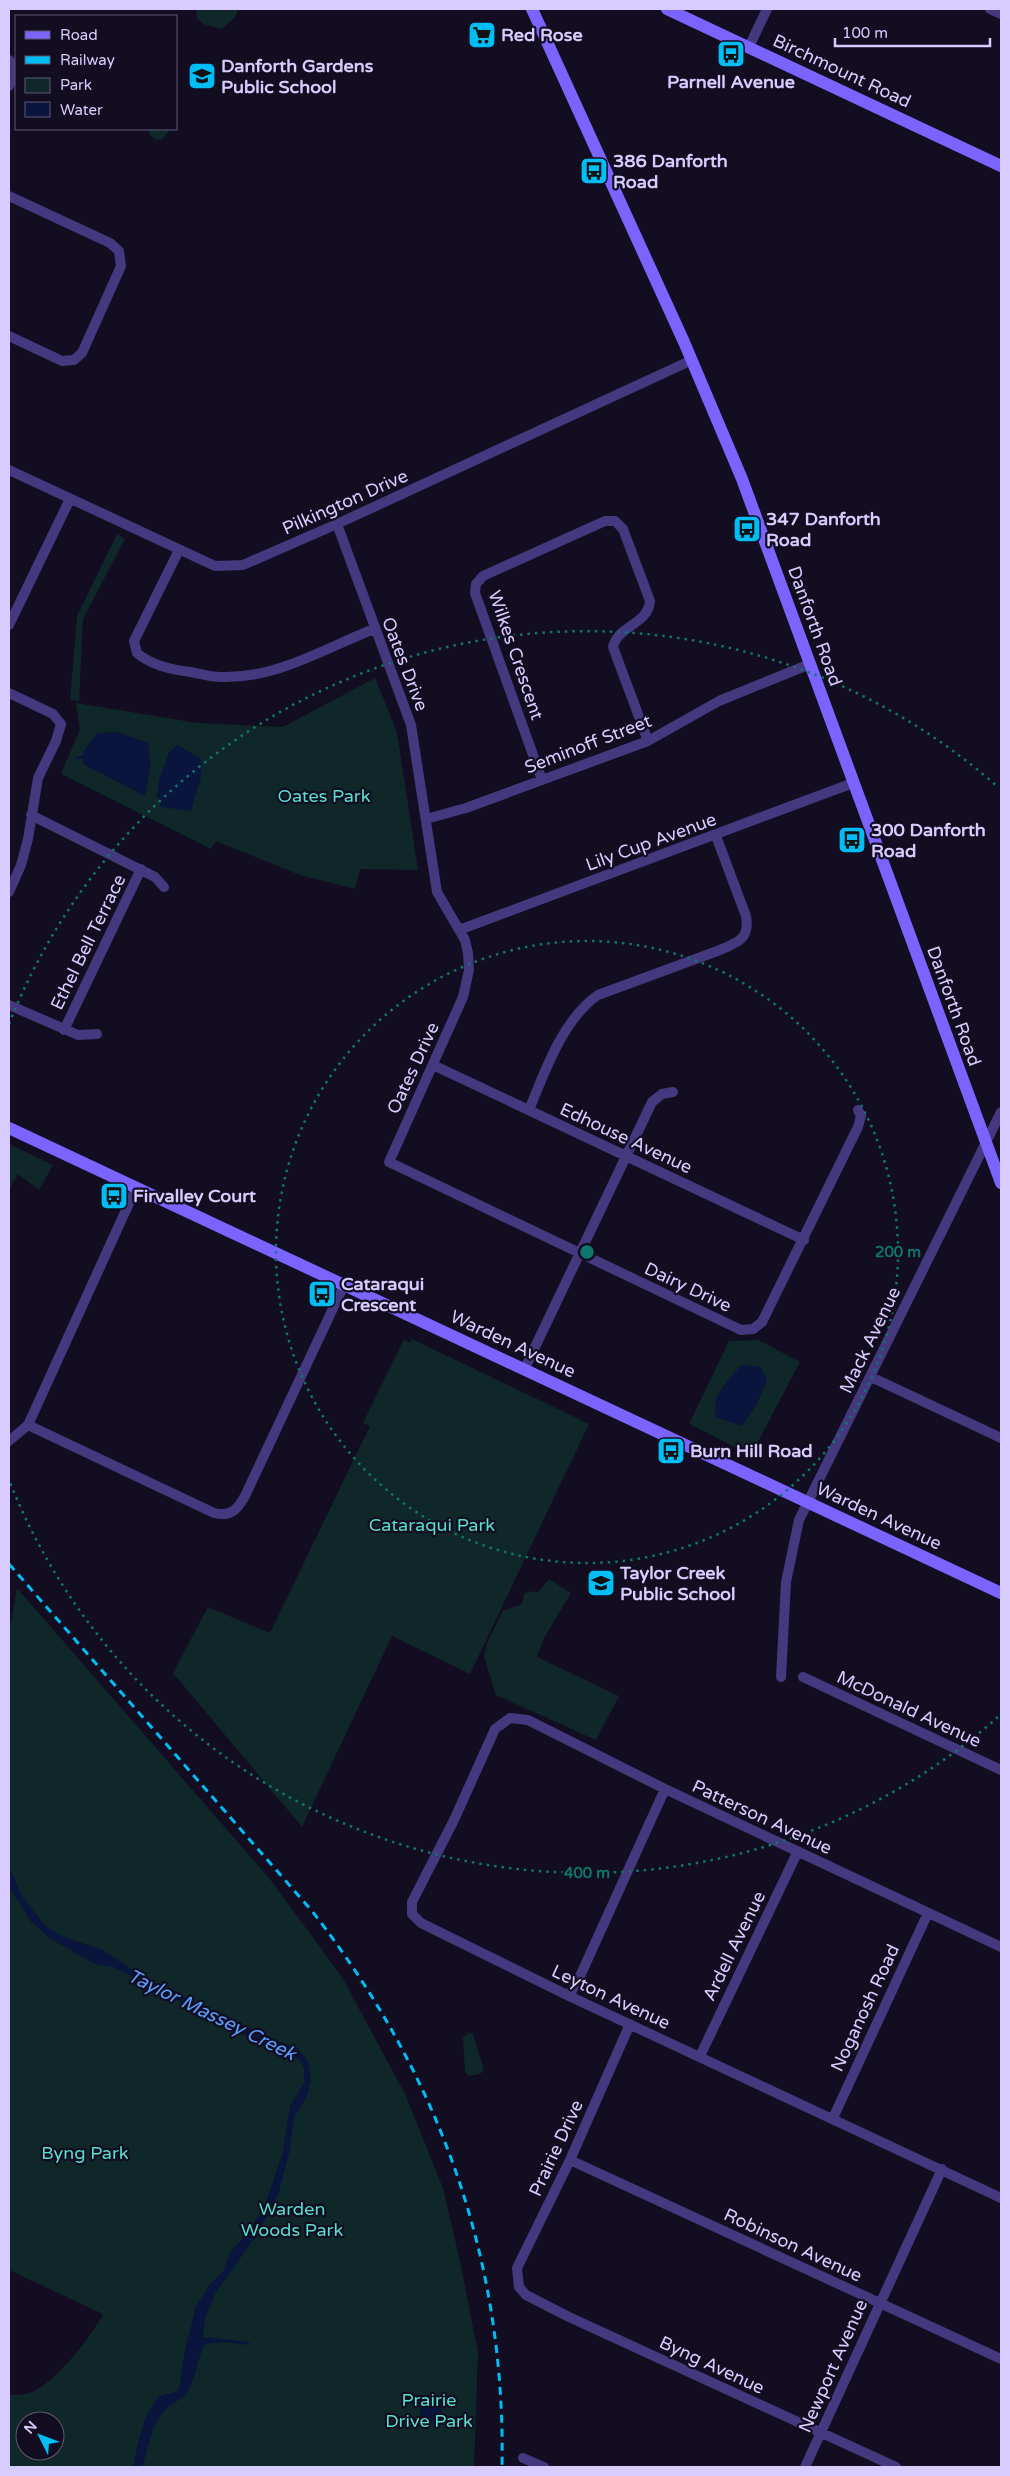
<svg xmlns="http://www.w3.org/2000/svg" width="1010" height="2476" font-family="'Varela Round',sans-serif">
  <rect width="100%" height="100%" fill="#120d20"/>
  <path fill="#10272a" fill-rule="evenodd" d="M196 9H238L235 17 222 29 203 24 197 18Z
    M149 129H171L161 140 154 139 149 133Z
    M117 534 125 539 83 619 79 701 70 700 77 616Z
    M375 678 397 732 418 870 360 869 355 889 300 875 216 841 211 849 61 774 80 729 76 703 197 723 283 727Z
    M9 1144 53 1165 39 1190 18 1174 9 1190Z
    M404 1339 410 1343 412 1339 589 1424 470 1674 392 1636 302 1827 173 1673 208 1607 270 1633 370 1426 363 1423Z
    M758 1340 800 1362 751 1455 689 1424 729 1341Z
    M549 1579 571 1593 544 1638 537 1657 619 1696 596 1740 496 1695 484 1656 488 1641 503 1611 522 1604 524 1594 530 1591 537 1593Z
    M17 1588 269 1878 342 1977 406 2096 443 2188 460 2261 478 2353 474 2467H9V2395C16 2395 25 2395 32 2392 55 2383 92 2336 103 2314L9 2270V1633ZM25 2421H55V2451H25Z
    M469 2033 473 2034 484 2070 480 2074 469 2076 465 2072 463 2037Z"/>
  <path fill="#09153c" d="M117 732 148 743 151 765 145 796 83 764V752L97 733Z
    M178 745 201 759V777L191 811 161 807 157 796 159 780 169 752Z
    M741 1365 761 1367 767 1381 756 1406 742 1426 716 1417C710 1396 729 1380 741 1365Z
    M9 1866 22 1896 45 1926 62 1936 103 1950 140 1975 209 2010 223 2014 250 2029 298 2049 308 2061 311 2080 307 2096 294 2118 290 2149 279 2192 261 2229 215 2294 205 2319 203 2337 249 2342 250 2345 223 2342 205 2344C197 2358 197 2376 188 2391 183 2400 175 2401 168 2407 151 2422 149 2448 142 2467H133C138 2446 142 2415 158 2398 164 2392 172 2395 179 2390L185 2349 196 2306 210 2284 224 2270 230 2253 251 2228 266 2203 283 2151 290 2106 304 2083V2068L299 2059 261 2044 196 2011 154 1986 112 1967 95 1964 51 1939 31 1922 9 1886V1883L12 1884 9 1877Z
    M420 2411a11 11 0 1 1 22 0a11 11 0 1 1-22 0Z"/>
  <g fill="none" stroke-linecap="round" stroke-linejoin="round">
    <path stroke="#09153c" stroke-width="3" d="M77 758 83 757"/>
    <path stroke="#44387f" stroke-width="10" d="M990 9 1001 14
      M749 47 767 9
      M9 60 12 63 13 76 9 86
      M9 196 110 243 119 251 121 266 82 353 74 360 62 361 9 336
      M9 470 215 566 243 565 337 524 692 360
      M337 524 411 725 437 892 465 940 468 953 469 970 463 997 389 1162 741 1330 753 1329 762 1322 858 1127 861 1116 858 1110
      M179 550 134 641 137 653C151 665 172 670 191 672 201 674 211 677 221 677 277 679 325 648 374 629
      M9 625 70 499
      M9 693 53 714 61 724 56 741 38 778 28 839 21 865 9 892
      M542 780 475 593 476 584 483 576 605 521H615L623 529 650 601C648 625 618 625 613 647L648 741
      M31 815 155 877 164 887
      M426 819 466 808 648 741 719 701 810 664
      M459 930 853 783
      M9 1005 78 1035 97 1034
      M64 1030 141 869
      M433 1065 804 1240
      M529 1110C545 1071 563 1019 598 995L720 950C738 942 750 939 746 916L716 836
      M525 1368 652 1102 662 1094 673 1092
      M871 1377 1001 1438
      M28 1425 214 1513C231 1517 237 1510 245 1496L344 1285
      M9 1441 28 1425 136 1188
      M781 1677 786 1582 799 1520 1001 1112
      M803 1677 1001 1770
      M1001 1947 665 1789 528 1720 510 1718 495 1729 454 1820 412 1902V1914L421 1923 569 1996 1001 2198
      M569 1996 581 1974 665 1789
      M630 2024 570 2160 517 2268 519 2287 526 2295 569 2317 896 2467
      M700 2056 798 1851
      M833 2118 928 1913
      M570 2160 1001 2359
      M523 2458 544 2467
      M805 2467 942 2169"/>
    <path stroke="#7b63fe" stroke-width="12" d="M532 9 684 342 742 479 1001 1183
      M667 9 1001 166
      M9 1128 1001 1593"/>
    <path stroke="#01bdf5" stroke-width="3" stroke-dasharray="8 6" stroke-linecap="butt" d="M9 1564 312 1911C439 2074 506 2260 502 2467"/>
  </g>
  <g fill="none" stroke="#0f766e" stroke-width="2.5" stroke-dasharray="2.5 5">
    <circle cx="587" cy="1252" r="311"/>
    <path d="M998 1717A621 621 0 0 1 9 1480M9 1024A621 621 0 0 1 998 787"/>
  </g>
  <defs>
    <symbol id="supermarket-square" viewBox="-11 -11 22 22"><rect x="-9" y="-9" width="18" height="18" rx="4" fill="#01bdf5" stroke="#120d20"/><path d="M-6-5.5h2.5l.6 2H6L4.5 2H-2.5L-4.4-4H-6ZM-1.5 3.2a1.3 1.3 0 1 0 .1 0ZM3 3.2a1.3 1.3 0 1 0 .1 0Z" fill="#111"/></symbol>
    <symbol id="bus-square" viewBox="-11 -11 22 22"><rect x="-9" y="-9" width="18" height="18" rx="4" fill="#01bdf5" stroke="#120d20"/><path d="M-5-6H5V4H4V6H2V4H-2V6H-4V4H-5ZM-3.5-4V0h7V-4ZM-3.5 1.2v1.5H-2V1.2ZM2 1.2v1.5H3.5V1.2Z" fill="#111"/></symbol>
    <symbol id="school-square" viewBox="-11 -11 22 22"><rect x="-9" y="-9" width="18" height="18" rx="4" fill="#01bdf5" stroke="#120d20"/><path d="M0-5L7-2L0 1L-7-2ZM-4 1L0 2.5L4 1V4Q0 6-4 4Z" fill="#111"/></symbol>
  </defs>
  <g fill-rule="evenodd">
    <use href="#supermarket-square" x="466" y="19" width="32" height="32"/>
    <use href="#bus-square" x="715" y="38" width="32" height="32"/>
    <use href="#school-square" x="186" y="60" width="32" height="32"/>
    <use href="#bus-square" x="578" y="155" width="32" height="32"/>
    <use href="#bus-square" x="731" y="513" width="32" height="32"/>
    <use href="#bus-square" x="836" y="824" width="32" height="32"/>
    <use href="#bus-square" x="98" y="1180" width="32" height="32"/>
    <use href="#bus-square" x="306" y="1278" width="32" height="32"/>
    <use href="#bus-square" x="655" y="1435" width="32" height="32"/>
    <use href="#school-square" x="585" y="1567" width="32" height="32"/>
  </g>
  <g text-anchor="middle" stroke-width="4.5" stroke-linejoin="round" paint-order="stroke">
    <g font-size="18" font-weight="bold" fill="#d8ccff" stroke="#120d20" text-anchor="start">
      <text x="501" y="41">Red Rose</text>
      <text x="221" y="72">Danforth Gardens<tspan x="221" dy="21">Public School</tspan></text>
      <text x="731" y="88" text-anchor="middle">Parnell Avenue</text>
      <text x="613" y="167">386 Danforth<tspan x="613" dy="21">Road</tspan></text>
      <text x="766" y="525">347 Danforth<tspan x="766" dy="21">Road</tspan></text>
      <text x="871" y="836">300 Danforth<tspan x="871" dy="21">Road</tspan></text>
      <text x="133" y="1202">Firvalley Court</text>
      <text x="341" y="1290">Cataraqui<tspan x="341" dy="21">Crescent</tspan></text>
      <text x="690" y="1457">Burn Hill Road</text>
      <text x="620" y="1579">Taylor Creek<tspan x="620" dy="21">Public School</tspan></text>
    </g>
    <g font-size="18" fill="#d8ccff" stroke="#120d20">
      <text transform="translate(842 71) rotate(25)" y="6">Birchmount Road</text>
      <text transform="translate(345 502) rotate(-24)" y="6">Pilkington Drive</text>
      <text transform="translate(815 626) rotate(70)" y="6">Danforth Road</text>
      <text transform="translate(516 655) rotate(71)" y="6">Wilkes Crescent</text>
      <text transform="translate(405 664) rotate(69)" y="6">Oates Drive</text>
      <text transform="translate(588 744) rotate(-21)" y="6">Seminoff Street</text>
      <text transform="translate(651 842) rotate(-20)" y="6">Lily Cup Avenue</text>
      <text transform="translate(88 942) rotate(-64)" y="6">Ethel Bell Terrace</text>
      <text transform="translate(954 1006) rotate(70)" y="6">Danforth Road</text>
      <text transform="translate(413 1068) rotate(-65)" y="6">Oates Drive</text>
      <text transform="translate(626 1138) rotate(25)" y="6">Edhouse Avenue</text>
      <text transform="translate(688 1287) rotate(25)" y="6">Dairy Drive</text>
      <text transform="translate(870 1340) rotate(-64)" y="6">Mack Avenue</text>
      <text transform="translate(513 1344) rotate(25)" y="6">Warden Avenue</text>
      <text transform="translate(879 1516) rotate(25)" y="6">Warden Avenue</text>
      <text transform="translate(909 1709) rotate(25)" y="6">McDonald Avenue</text>
      <text transform="translate(762 1817) rotate(25)" y="6">Patterson Avenue</text>
      <text transform="translate(734 1946) rotate(-64)" y="6">Ardell Avenue</text>
      <text transform="translate(611 1997) rotate(25)" y="6">Leyton Avenue</text>
      <text transform="translate(865 2008) rotate(-65)" y="6">Noganosh Road</text>
      <text transform="translate(556 2148) rotate(-65)" y="6">Prairie Drive</text>
      <text transform="translate(793 2245) rotate(25)" y="6">Robinson Avenue</text>
      <text transform="translate(712 2365) rotate(25)" y="6">Byng Avenue</text>
      <text transform="translate(833 2366) rotate(-66)" y="6">Newport Avenue</text>
    </g>
    <g font-size="18" fill="#58dece" stroke="#120d20">
      <text x="324" y="802">Oates Park</text>
      <text x="432" y="1531">Cataraqui Park</text>
      <text x="85" y="2159">Byng Park</text>
      <text x="292" y="2215">Warden<tspan x="292" dy="21">Woods Park</tspan></text>
      <text x="429" y="2406">Prairie<tspan x="429" dy="21">Drive Park</tspan></text>
    </g>
    <g font-size="19" font-style="italic" fill="#5a9dfe" stroke="#120d20">
      <text transform="translate(212 2014) rotate(26)" y="7">Taylor Massey Creek</text>
    </g>
  </g>
  <circle cx="587" cy="1252" r="8" fill="#0f766e" stroke="#120d20" stroke-width="2.5"/>
  <g font-size="15" text-anchor="middle" font-weight="bold" fill="#0f766e" stroke="#120d20" stroke-width="4.5" stroke-linejoin="round" paint-order="stroke">
    <text x="898" y="1257">200 m</text>
    <text x="587" y="1878">400 m</text>
  </g>
  <rect width="1010" height="2476" fill="none" stroke="#d8ccff" stroke-width="20"/>
  <rect x="15" y="15" width="162" height="115" fill="#120d20" stroke="#615979"/>
  <rect x="25" y="31" width="25" height="8" fill="#7b63fe" stroke="#615979"/>
  <text x="60" y="40" font-size="15" fill="#d8ccff">Road</text>
  <rect x="25" y="56" width="25" height="8" fill="#01bdf5" stroke="#615979"/>
  <text x="60" y="65" font-size="15" fill="#d8ccff">Railway</text>
  <rect x="25" y="78" width="25" height="15" fill="#10272a" stroke="#615979"/>
  <text x="60" y="90" font-size="15" fill="#d8ccff">Park</text>
  <rect x="25" y="102" width="25" height="15" fill="#09153c" stroke="#615979"/>
  <text x="60" y="115" font-size="15" fill="#d8ccff">Water</text>
  <g transform="translate(40 2436) rotate(312)"><circle r="24" fill="#120d20" stroke="#615979"/>
  <path d="M0-4L9 19L0 12L-9 19Z" fill="#01bdf5"/>
  <text y="-8" font-size="14" font-weight="bold" text-anchor="middle" fill="#d8ccff">N</text>
  </g>
  <path d="M835 38v8h155v-8" fill="none" stroke="#d8ccff" stroke-width="2.5"/>
  <text x="842" y="38" font-size="15" fill="#d8ccff" stroke="#120d20" stroke-width="4" paint-order="stroke">100 m</text>
</svg>
